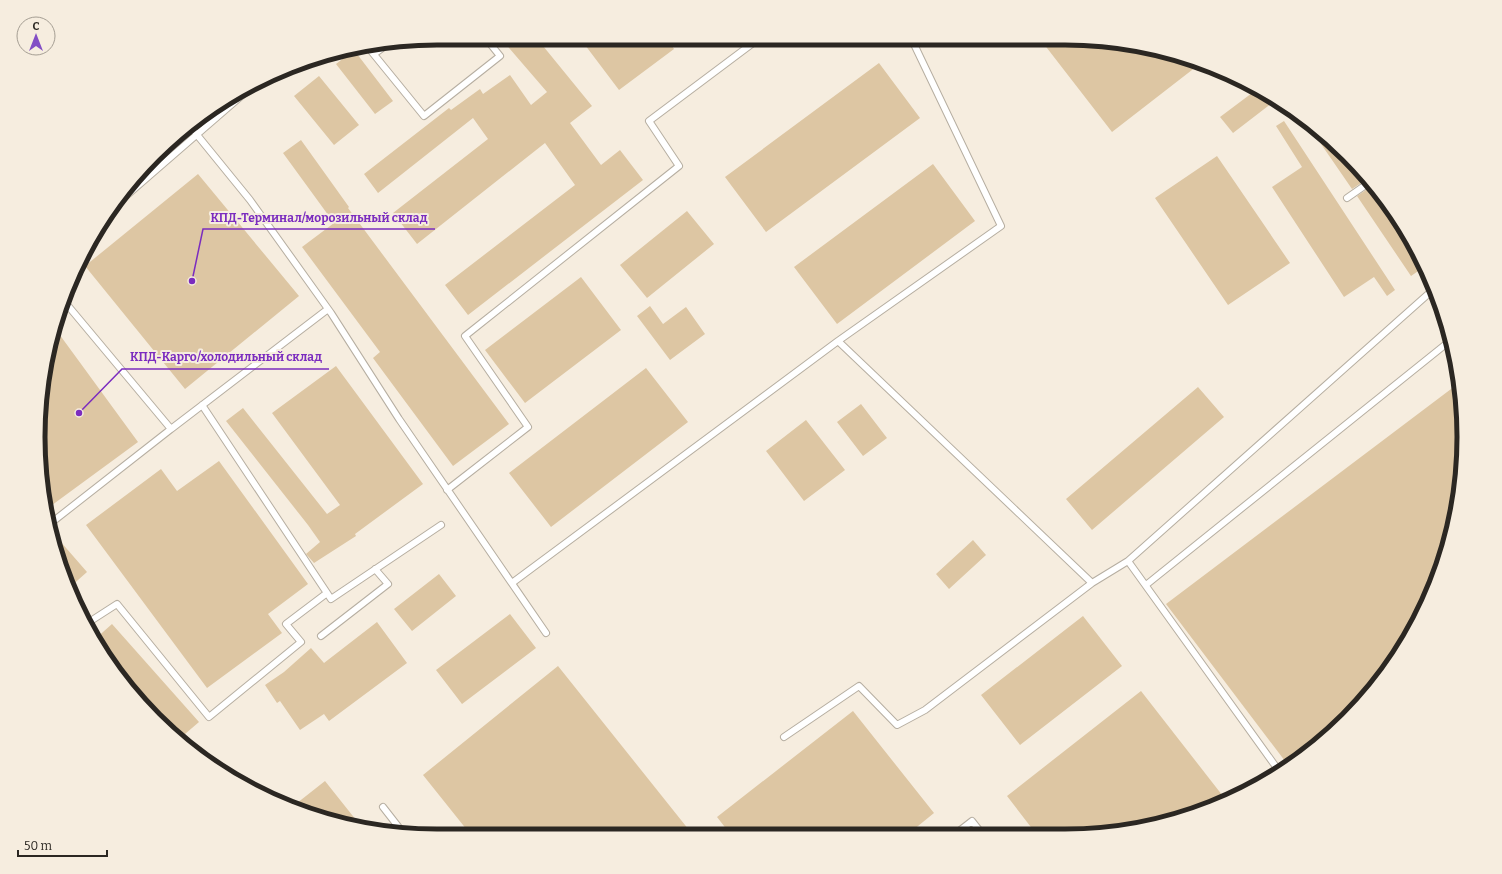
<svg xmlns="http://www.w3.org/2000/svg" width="1502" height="874" font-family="Bitter,serif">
  <rect width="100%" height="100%" fill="#f6eddf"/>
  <path fill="#ddc6a3" d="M1040 39H1091L1193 59 1201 63 1112 132Z
    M668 40 674 49 619 90 582 41Z
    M503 41H539L592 106 570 123 601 165 620 150 643 180 468 315 445 285 575 185 545 143 417 244 393 213 488 139 473 118 378 193 364 174 449 108 451 110 480 89 483 94 510 75 531 105 547 92Z
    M354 50 393 101 375 114 336 64Z
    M879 63 920 118 766 232 725 177Z
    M319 76 359 125 334 145 294 96Z
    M1256 90 1267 96 1272 103 1233 133 1220 117Z
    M1284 121 1395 290 1387 296 1374 277 1344 297 1272 187 1302 167 1276 126Z
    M1312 126 1347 155 1367 179 1352 189 1310 128Z
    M301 140 349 207 348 208 509 424 453 466 373 358 380 352 302 247 334 223 283 153Z
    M1217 156 1290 263 1228 305 1155 198Z
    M933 164 975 221 837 324 794 267Z
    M198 174 299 296 185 389 85 266Z
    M1372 186 1397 215 1424 267 1411 276 1357 196Z
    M687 211 714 244 647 298 620 265Z
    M581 277 621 330 525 403 485 350Z
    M650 306 663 324 686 307 705 334 670 360 637 316Z
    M54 327 138 442 48 508 39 463 41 385Z
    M336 366 423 484 355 534 356 536 314 563 306 554 320 542 308 525 226 421 243 408 327 514 340 505 272 413Z
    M646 368 688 422 551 527 509 473Z
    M1459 383 1464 437 1456 515 1434 589 1397 658 1347 719 1288 765 1166 604Z
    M1198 387 1224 417 1092 530 1066 499Z
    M861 404 887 438 863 456 837 422Z
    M806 420 845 470 804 501 766 451Z
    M219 461 308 584 268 614 282 633 207 688 86 525 161 469 177 491Z
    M53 533 87 572 69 588 59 565Z
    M973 540 986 555 949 589 936 574Z
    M439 574 456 596 412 631 394 609Z
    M510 614 536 648 462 704 436 670Z
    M1083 616 1122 666 1020 745 981 695Z
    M377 622 407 663 329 721 324 714 300 730 280 701 277 703 265 685 284 672 311 648 324 663Z
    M112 624 199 722 178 740 121 680 94 640Z
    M558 666 693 835H471L423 775Z
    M1141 691 1226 800 1193 815 1091 835H1037L1007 796Z
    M853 711 934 813 907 835H731L717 817Z
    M325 781 360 825 309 815 292 807Z"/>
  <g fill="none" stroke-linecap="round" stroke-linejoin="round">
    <defs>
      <path id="lane" d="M367 46 424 116 500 56 488 41
        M374 54 392 41
        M189 125 250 200 331 313 399 419 546 633
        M1347 198 1370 182
        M111 209 262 78
        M838 341 1001 226 912 40
        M202 405 331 599 441 525
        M171 429 328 309
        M447 490 528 427 465 336 679 166 649 121 757 40
        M51 523 171 429 64 301
        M1128 561 1279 771
        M512 583 838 341 1092 583
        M1146 585 1451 340
        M86 624 117 604 209 717 301 642 286 624 327 593
        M321 636 388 584 375 569
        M784 737 859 686 897 725 925 710 1092 583 1128 561 1435 288
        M383 807 404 834
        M954 835 972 821 983 835"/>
    </defs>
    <use href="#lane" stroke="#b6aea1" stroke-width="8"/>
    <use href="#lane" stroke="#fff" stroke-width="6"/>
  </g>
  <path d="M0 0H1502V874H0ZM437 45H1065A392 392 0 0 1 1457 437V437A392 392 0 0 1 1065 829H437A392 392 0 0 1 45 437V437A392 392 0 0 1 437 45Z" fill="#f6eddf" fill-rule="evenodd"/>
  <path fill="none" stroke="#2b2722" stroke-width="5" d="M437 45H1065A392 392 0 0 1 1457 437V437A392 392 0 0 1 1065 829H437A392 392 0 0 1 45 437V437A392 392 0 0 1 437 45Z"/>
  <path fill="none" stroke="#7b2cbf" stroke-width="1.5" d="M192 281L203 229H435M79 413L122 369H329"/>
  <g fill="#7b2cbf" stroke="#f6eddf" stroke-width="1.5">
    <circle cx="192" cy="281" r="4"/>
    <circle cx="79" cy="413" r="4"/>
  </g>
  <g font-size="12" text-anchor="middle" font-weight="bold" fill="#7b2cbf" stroke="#f6eddf" stroke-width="4" stroke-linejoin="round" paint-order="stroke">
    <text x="319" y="222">КПД-Терминал/морозильный склад</text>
    <text x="226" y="361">КПД-Карго/холодильный склад</text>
  </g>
  <g transform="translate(36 36)"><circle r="19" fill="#f6eddf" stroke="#a59e93"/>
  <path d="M0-3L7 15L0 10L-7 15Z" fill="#834ec5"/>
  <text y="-6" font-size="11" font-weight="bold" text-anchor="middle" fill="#2b2722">С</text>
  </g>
  <path d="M18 850v6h89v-6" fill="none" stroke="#2b2722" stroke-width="2"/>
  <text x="24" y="850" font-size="12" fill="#2b2722" stroke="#f6eddf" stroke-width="3" paint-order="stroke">50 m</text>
</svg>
